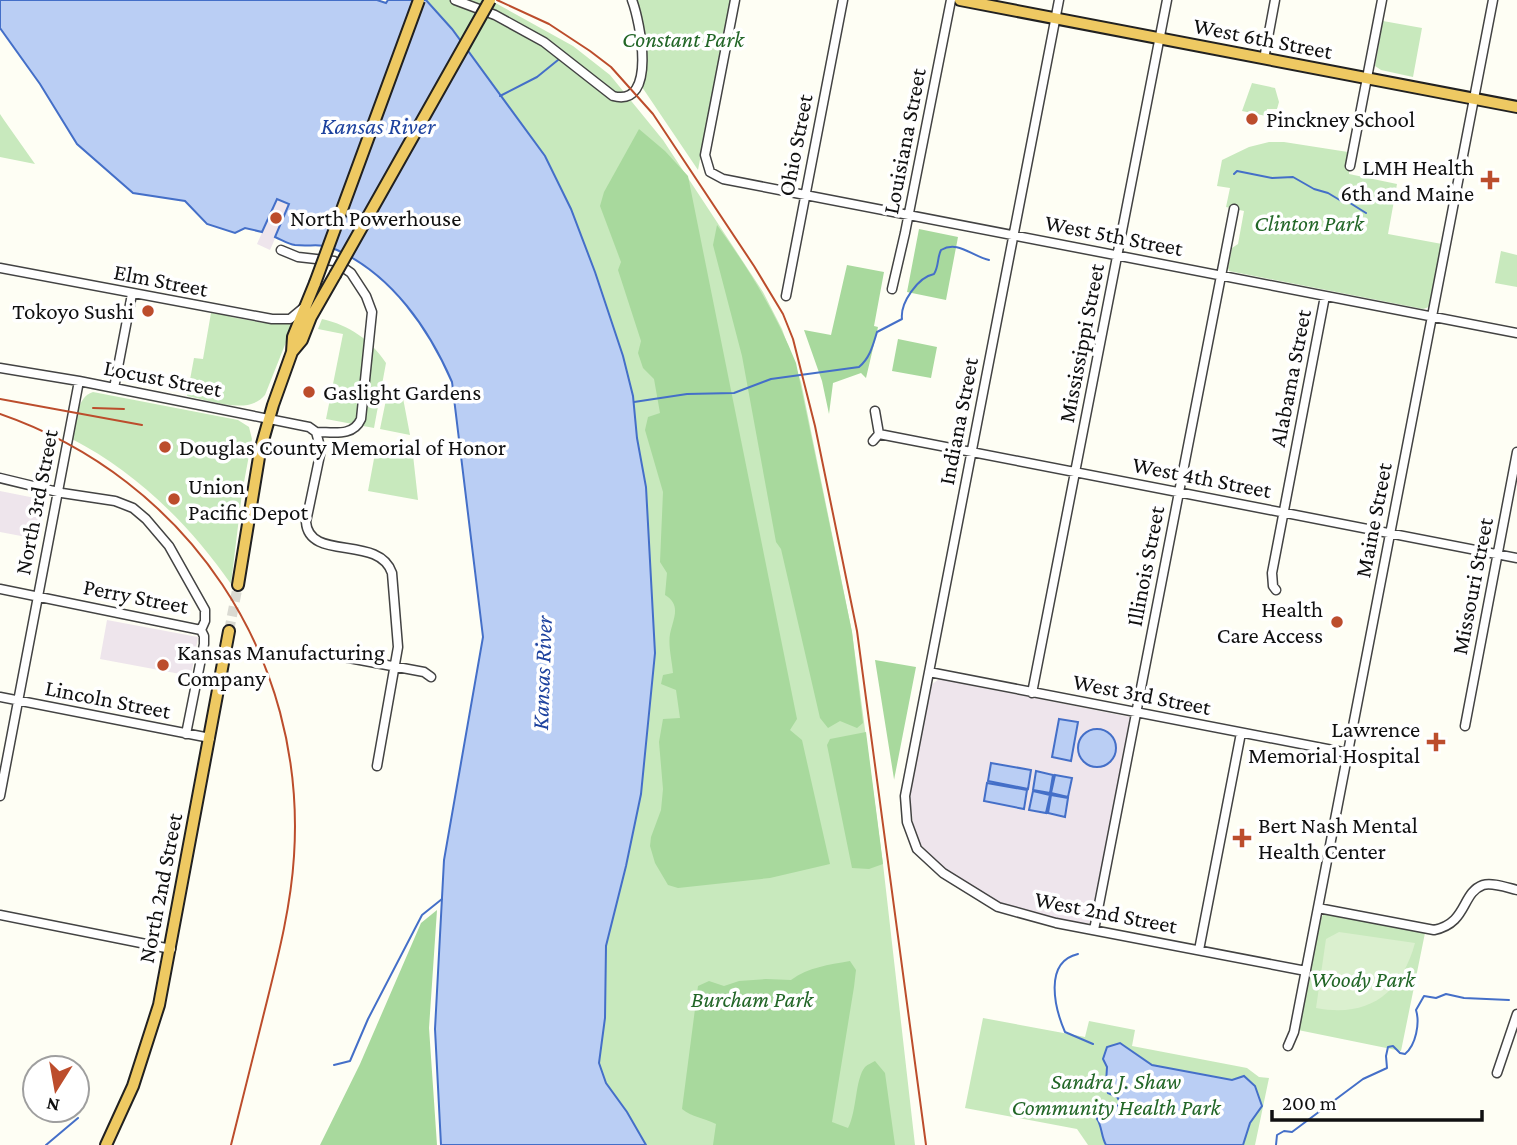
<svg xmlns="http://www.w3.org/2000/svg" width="1517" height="1145" font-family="'Crimson Pro',serif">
  <rect width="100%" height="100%" fill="#fefef4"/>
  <path fill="#eee5ec" d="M277 198 290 204 270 250 257 244Z
    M0 491 45 500 37 539 0 532Z
    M107 620 198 637 191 676 100 659Z
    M939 679 1130 717 1093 917 1089 923 1082 924 1017 910 985 896 949 873 920 844 914 829 909 793 931 685Z"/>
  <path fill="#c8e9bd" d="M426 0H490L573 46 610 75 663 140 763 292 782 329 801 382 852 632 883 864 915 1145H646L627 1112 606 1083 599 1063 605 1018 606 946 626 866 641 794 655 653 646 487 637 438 633 396 545 156 452 29Z
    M635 0H730L698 170 642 87 645 36Z
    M1383 21 1422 28 1413 77 1381 70 1375 66Z
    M1252 83 1275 88 1279 102 1277 109H1267L1266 116 1242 111Z
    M0 114 4 120 35 164 0 157Z
    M1269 142H1284L1348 152 1346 166 1349 167V174L1397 184 1388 234 1442 244 1429 307 1423 309 1229 271 1228 268 1232 248 1238 244 1244 211 1226 207 1230 188 1217 186 1222 160 1249 147Z
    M1501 251 1517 255V287L1495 283Z
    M217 311 231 317 264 323 294 322 265 395C248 416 210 400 187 396L194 358 203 359 211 313 216 314Z
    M322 319C349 325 371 340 386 363L374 428 326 419 343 334 318 329Z
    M93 392 238 420 249 427 252 439 242 493 231 584C190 525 136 472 72 439 76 423 76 397 93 392Z
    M387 395 403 398 410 435 380 429Z
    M376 448 413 455 418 500 368 491Z
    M1324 914 1425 933 1401 1051 1298 1030 1321 918Z
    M983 1018 1085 1037 1089 1021 1135 1030 1132 1046 1247 1068 1259 1077 1269 1078 1255 1145H1088L1077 1129 965 1108Z"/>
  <path fill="#a8d99d" d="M639 129 665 151 688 176 797 719 790 730 802 740 830 864 770 878 678 888 668 885 655 863 650 846 651 837 661 810 663 789 659 742 663 719 680 718 676 690 661 684 663 675 673 673C672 661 668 646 670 634 673 619 682 605 665 595L667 573 660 562 663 492 645 430 648 417 660 413 654 379 643 368 638 353 641 341 618 270 621 262 600 206 604 192Z
    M717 225C749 269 776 313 796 363L852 632 863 723 857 728 840 721 828 728 820 718 781 549 776 542 742 356 713 245Z
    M919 229 958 237 946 300 907 292Z
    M847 265 884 272 874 326 878 327 866 378 861 373 833 383 829 414 822 381 804 330 831 335Z
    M898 339 937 347 931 378 892 371Z
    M875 660 916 667 894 780V779Z
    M866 732 883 864 869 869 852 868 827 745 830 739Z
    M437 910 429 1028 437 1145H320L360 1064 421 923Z
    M850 961 856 970 854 987 832 1122 848 1128C857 1111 855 1079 865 1067 868 1064 872 1063 875 1061L885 1073 895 1145H713L716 1124C704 1118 692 1117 682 1109L698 986 709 981 724 986 739 981 766 979 791 980C809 967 828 965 850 961Z"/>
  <path fill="#dbf0cf" d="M1339 932 1415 943C1401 994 1368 1018 1316 1008L1326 939Z"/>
  <path fill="#bacef4" stroke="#446fc8" stroke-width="2" d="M0 0H377L386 3 388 0H426L452 29 545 156 571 209 595 272 623 356 633 396 637 438 646 487 655 653 641 794 626 866 606 946 605 1018 599 1063 606 1083 627 1112 646 1145H441L435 1029 444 860 483 637 452 382C429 329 392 275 337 250 320 242 312 247 295 245 288 244 282 240 275 237L289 204 277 199 262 232 245 228 235 233 207 224 185 201 133 193 77 144 40 84 0 28Z
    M1059 719 1078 722 1071 761 1052 757Z
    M1078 748a19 19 0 1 1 38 0a19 19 0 1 1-38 0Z
    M991 763 1031 770 1028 789 988 781Z
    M1036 771 1053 775 1050 793 1033 790Z
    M1055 775 1072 778 1068 797 1051 793Z
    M987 783 1027 790 1024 809 984 801Z
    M1033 791 1050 795 1046 813 1029 810Z
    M1051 795 1068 798 1065 817 1048 813Z
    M1120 1043 1152 1065 1232 1080 1244 1076 1255 1086 1262 1106 1250 1123 1243 1145H1106C1101 1136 1102 1126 1097 1119L1099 1110 1104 1105 1116 1107 1120 1102 1117 1097 1108 1093 1106 1083 1107 1067 1103 1059 1107 1047Z"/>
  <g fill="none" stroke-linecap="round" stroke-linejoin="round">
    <path stroke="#446fc8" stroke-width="2" d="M500 96 537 77 558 60
      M1234 174 1237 171 1272 178 1293 177 1314 189 1328 193 1343 202 1350 203 1366 213
      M634 402 687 394 734 393 771 379 859 367C870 358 873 345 877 332L902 319C900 303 918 277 934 274 939 266 937 258 941 250 958 240 971 256 989 260
      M1078 954C1043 962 1055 1009 1065 1032L1093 1044
      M334 1065 350 1061 368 1019 422 915 442 899
      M46 1145 78 1118
      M1276 1145 1277 1135 1284 1131 1292 1132 1363 1079 1387 1068 1386 1056 1388 1047 1393 1046 1400 1053 1405 1054C1416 1045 1420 1023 1416 1010L1424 996 1436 998 1446 994 1464 998 1509 1000"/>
    <path stroke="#dadad2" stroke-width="10" stroke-dasharray="10 5" stroke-linecap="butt" d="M229 631 238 585"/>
    <defs>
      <path id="minor" d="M455 0 495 15 544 42 613 96C658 108 640 21 632 0
        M735 0 705 155 710 172 723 179 1517 333
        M1059 0 905 796 907 822 917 849 943 873 998 907 1056 923 1306 971
        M1264 59 1275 0
        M1350 166 1382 0
        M281 250 298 257 334 261 351 273 366 296 372 312 361 419C353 437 334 432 316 432
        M0 268 272 319H290L302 309
        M892 289 905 233 951 0
        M786 296 843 0
        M0 368 79 381 309 427 316 432
        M114 388 132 294
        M316 432 321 450 306 522C309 562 379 534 392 573L398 647 377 766
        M879 434 1517 558
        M873 441 879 434 875 411
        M0 478 62 493 115 501 133 508 146 519 169 546 205 610V621L201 630
        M0 589 201 630 204 636V644L186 734
        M1276 590 1273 586 1272 573 1325 296
        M333 655 424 672 431 677
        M929 672 1348 753
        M1032 693 1167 0
        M0 697 210 738
        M1465 726 1517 452
        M0 796 79 381
        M1318 908 1434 930C1468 923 1461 893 1483 885 1492 882 1508 888 1517 890
        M0 915 171 949
        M1094 930 1234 209
        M1199 950 1241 733
        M1288 1046 1294 1032 1493 0
        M1497 1073 1517 1014"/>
      <path id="highway" d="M960 0 1517 107
        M292 352 302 340 311 317 335 275
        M238 585 260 451 273 405 292 352 293 337 315 283
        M106 1145 133 1086 159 1005 229 631"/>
    </defs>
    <use href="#minor" stroke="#434343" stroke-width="11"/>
    <use href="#highway" stroke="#212121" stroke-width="14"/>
    <use href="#minor" stroke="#fff" stroke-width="8"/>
    <use href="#highway" stroke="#eec962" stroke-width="10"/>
    <path stroke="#bc4d2c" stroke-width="2" d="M497 0 549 24 590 51 611 67 653 114 754 266 783 314 793 339 815 426 857 631 926 1145
      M0 399 142 425
      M93 408 124 409
      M0 414C188 479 307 657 294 856 291 905 279 953 267 1001 255 1049 243 1097 231 1145"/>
    <defs>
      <path id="highway-bridge" d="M335 275 490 0
        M315 283 419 0"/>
    </defs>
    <use href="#highway-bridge" stroke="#212121" stroke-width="14" stroke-linecap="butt"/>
    <use href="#highway-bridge" stroke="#eec962" stroke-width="10"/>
  </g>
  <g fill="#bc4d2c" stroke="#fff" stroke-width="2.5">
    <circle cx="1252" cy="119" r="7"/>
    <path d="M1486.5 169.5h7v7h7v7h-7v7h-7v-7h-7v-7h7z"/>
    <circle cx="276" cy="218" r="7"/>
    <circle cx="148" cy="311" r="7"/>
    <circle cx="309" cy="392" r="7"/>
    <circle cx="165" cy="447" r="7"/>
    <circle cx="174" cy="499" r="7"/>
    <circle cx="1337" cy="622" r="7"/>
    <circle cx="163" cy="665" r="7"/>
    <path d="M1432.5 731.5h7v7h7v7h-7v7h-7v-7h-7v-7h7z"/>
    <path d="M1238.5 827.5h7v7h7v7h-7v7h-7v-7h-7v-7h7z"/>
  </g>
  <g text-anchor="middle" stroke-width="7" stroke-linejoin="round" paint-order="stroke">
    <g font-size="23" fill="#101010" stroke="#fff">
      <text transform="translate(1263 38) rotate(11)" y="8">West 6th Street</text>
      <text transform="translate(904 141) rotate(-79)" y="8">Louisiana Street</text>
      <text transform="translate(795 145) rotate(-79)" y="8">Ohio Street</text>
      <text transform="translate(1114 235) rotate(11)" y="8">West 5th Street</text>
      <text transform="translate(161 280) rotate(11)" y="8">Elm Street</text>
      <text transform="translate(1081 343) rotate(-79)" y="8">Mississippi Street</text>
      <text transform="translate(163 378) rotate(11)" y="8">Locust Street</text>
      <text transform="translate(1290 378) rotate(-79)" y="8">Alabama Street</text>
      <text transform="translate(958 421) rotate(-79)" y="8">Indiana Street</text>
      <text transform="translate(1202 477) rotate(11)" y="8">West 4th Street</text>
      <text transform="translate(36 502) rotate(-79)" y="8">North 3rd Street</text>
      <text transform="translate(1373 520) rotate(-79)" y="8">Maine Street</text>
      <text transform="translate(1145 566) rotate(-79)" y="8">Illinois Street</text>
      <text transform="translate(1472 586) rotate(-79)" y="8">Missouri Street</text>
      <text transform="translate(136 596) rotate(11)" y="8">Perry Street</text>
      <text transform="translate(1142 694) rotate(11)" y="8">West 3rd Street</text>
      <text transform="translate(108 699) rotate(11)" y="8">Lincoln Street</text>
      <text transform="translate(160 888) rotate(-79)" y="8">North 2nd Street</text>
      <text transform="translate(1106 912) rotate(11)" y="8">West 2nd Street</text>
    </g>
    <g font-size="23" font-style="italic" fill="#226627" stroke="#fff">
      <text x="683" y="47">Constant Park</text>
      <text x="1309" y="231">Clinton Park</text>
      <text x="1363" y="987">Woody Park</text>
      <text x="752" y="1007">Burcham Park</text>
      <text x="1116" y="1089">Sandra J. Shaw<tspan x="1116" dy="26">Community Health Park</tspan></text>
    </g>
    <g font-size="23" fill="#101010" stroke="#fff" text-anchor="start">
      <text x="1266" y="127">Pinckney School</text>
      <text x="1474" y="175" text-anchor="end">LMH Health<tspan x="1474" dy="26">6th and Maine</tspan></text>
      <text x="290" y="226">North Powerhouse</text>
      <text x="134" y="319" text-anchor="end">Tokoyo Sushi</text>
      <text x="323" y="400">Gaslight Gardens</text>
      <text x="179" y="455">Douglas County Memorial of Honor</text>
      <text x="188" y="494">Union<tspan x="188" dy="26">Pacific Depot</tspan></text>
      <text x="1323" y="617" text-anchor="end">Health<tspan x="1323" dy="26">Care Access</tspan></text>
      <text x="177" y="660">Kansas Manufacturing<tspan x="177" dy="26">Company</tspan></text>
      <text x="1420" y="737" text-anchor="end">Lawrence<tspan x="1420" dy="26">Memorial Hospital</tspan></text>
      <text x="1258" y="833">Bert Nash Mental<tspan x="1258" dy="26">Health Center</tspan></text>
    </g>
    <g font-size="24" font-style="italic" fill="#1d429e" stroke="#fff">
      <text x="378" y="134">Kansas River</text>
      <text transform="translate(542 673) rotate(-88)" y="8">Kansas River</text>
    </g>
  </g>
  <g transform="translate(56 1089) rotate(191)"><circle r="33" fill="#ffffff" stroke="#9f9f9f" stroke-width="2"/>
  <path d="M0-5L12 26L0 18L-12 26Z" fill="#bc4d2c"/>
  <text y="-10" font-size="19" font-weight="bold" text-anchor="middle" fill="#101010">N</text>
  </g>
  <path d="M1272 1110v10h210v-10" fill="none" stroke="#101010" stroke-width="3.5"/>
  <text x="1282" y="1110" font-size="21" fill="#101010" stroke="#ffffff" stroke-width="5" paint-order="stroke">200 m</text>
</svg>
